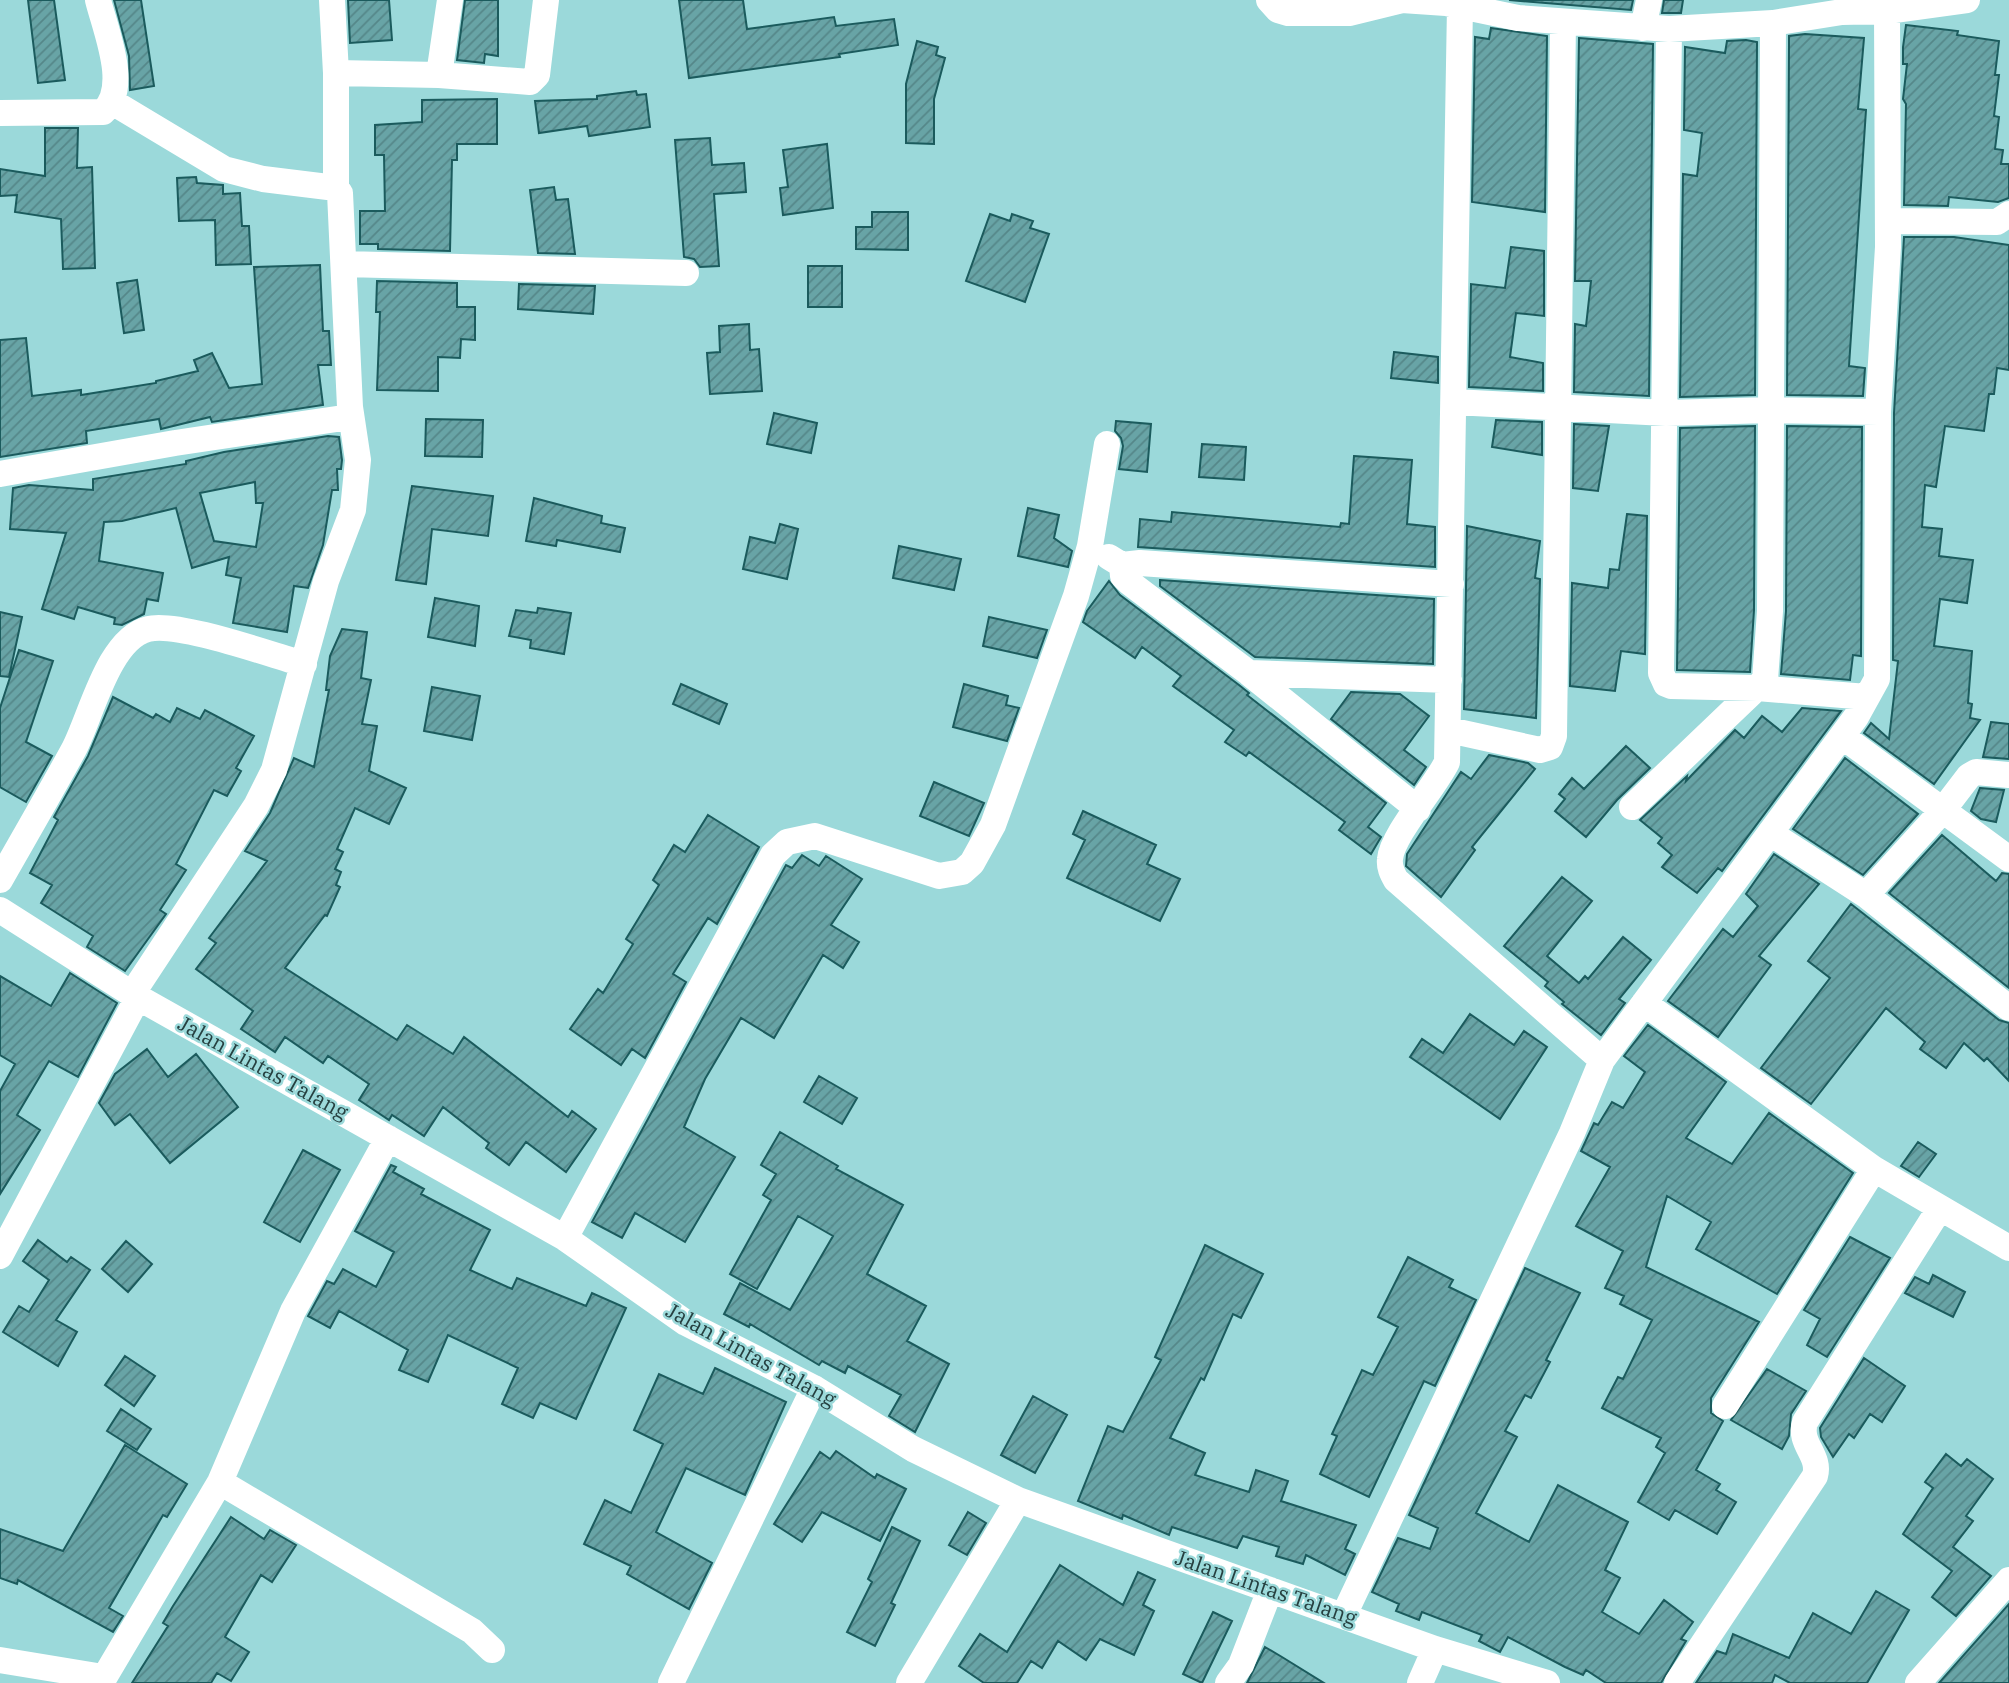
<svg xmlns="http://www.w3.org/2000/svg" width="2009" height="1683" font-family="'IBM Plex Serif',serif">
  <defs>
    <pattern id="building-hatch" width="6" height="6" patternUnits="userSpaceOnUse" patternTransform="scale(1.75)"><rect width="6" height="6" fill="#68a4a6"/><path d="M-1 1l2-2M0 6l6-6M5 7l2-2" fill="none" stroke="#558789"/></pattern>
  </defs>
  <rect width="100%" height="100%" fill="#9bd9da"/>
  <path fill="url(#building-hatch)" stroke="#1b5b5d" stroke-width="2" fill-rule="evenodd" d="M28 0H54L65 80 38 83Z
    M114 0H141L154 86 130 90 129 56Z
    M348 0H389L392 40 350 43Z
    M465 0H498V56L485 54 484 63 457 60Z
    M679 0H743L747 29 834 17 836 26 894 19 898 45 839 54 840 57 689 78Z
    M1509 0H1633L1631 10Z
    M1664 0H1683L1681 13H1662Z
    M1906 25 1958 31 1957 35 1999 41 1995 75H1999L1994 116 1999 117 1995 149 2003 150 2001 164H2009V198L1998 202 1949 197 1948 206 1904 205 1906 104 1903 99 1907 64H1903V47Z
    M1491 28 1547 36 1545 212 1472 202 1475 37 1489 39Z
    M1805 34 1864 38 1858 109 1866 110 1849 366 1865 368 1863 396 1787 395 1789 45V36Z
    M1579 38 1653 44 1649 396 1574 392 1575 324 1586 326 1591 281H1575Z
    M1746 40 1757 42 1755 395 1680 397 1683 174 1697 176 1702 133 1684 130 1685 47 1725 53 1727 41Z
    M917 41 938 47 936 55 945 58 934 99V144L906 143V84Z
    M636 91 637 95 646 94 650 127 589 136 587 126 539 133 535 101 597 99V96Z
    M497 99V144H457V160H452L450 251 378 249V244H360V211H385L384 155H375V125L422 122V100Z
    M45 128H78L77 168 92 167 95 268 63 269 61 219 15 212 17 195 0 196V169L45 176Z
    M710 138 712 165 744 163 746 192 714 194 719 266 700 267 694 259 684 257 675 140Z
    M827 144 833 208 783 215 780 188 788 187 783 150Z
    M196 177 197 183 223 185V194L240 193 242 226H249L251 264 216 265 215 220 179 221 177 178Z
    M554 187 556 200 568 199 575 254 538 253 530 190Z
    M872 212H908V250L856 249V227H872Z
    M990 214 1010 221 1012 214 1033 221 1030 228 1049 234 1025 302 966 281Z
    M1904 237H1954L2009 245V370L1997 368 1994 394H1989L1984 431 1945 426 1936 487 1925 485 1922 527 1942 529 1939 556 1973 560 1967 603 1940 599 1934 646 1972 651 1968 703 1972 704 1970 718 1980 720 1934 784 1864 733 1871 723 1889 739 1898 661 1893 660 1894 413Z
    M1511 247 1544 251V316L1516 313 1510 357 1543 363V391L1469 387 1471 284 1505 288Z
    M320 265 323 331H329L331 365H318L323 405 212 422 210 417 161 429 159 419 86 431 87 443 0 457V340L26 338 32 396 81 390V395L156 383V381L198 371 194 360 212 353 229 388 262 384 254 267Z
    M808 266H842V307H808Z
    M137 280 144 330 124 333 117 283Z
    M377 281 457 283V307H475V340L461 339 460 358 438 357V391L377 390 380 312H376Z
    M519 284 595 286 593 314 518 309Z
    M749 324 750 350 759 349 762 391 710 394 707 353 720 352 719 326Z
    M1394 352 1438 357V383L1391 378Z
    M774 413 817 423 811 453 767 444Z
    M426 419 483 420 482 457 425 456Z
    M1496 420 1542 422V455L1492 447Z
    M1116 421 1151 424 1147 472 1119 469 1123 446 1121 438 1115 431Z
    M1574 424 1609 426 1598 491 1573 488Z
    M1755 426 1754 610 1750 672 1677 670 1680 428Z
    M1787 426 1862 427 1861 656 1853 655 1850 680 1781 674 1786 611Z
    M328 436 339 437 342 460 341 469H337L338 490H332L323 545 308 588 294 586 287 632 233 623 241 578 226 575 229 557 192 568 176 508 122 521 104 522 99 561 163 573 158 601 147 599 144 614 122 625 114 624 115 618 78 607 74 619 42 609 66 533 10 529 13 488 29 485 93 490V479L186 464V461L224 452ZM255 482 256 503H263L256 547 214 541 200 493Z
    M1202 444 1246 447 1244 480 1199 477Z
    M1354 456 1412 460 1407 524 1435 527V567L1138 547 1140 519 1171 522 1172 512 1340 527 1341 523 1349 524Z
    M412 486 493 496 488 536 432 529 426 584 396 580Z
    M534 498 602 516 601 523 625 528 620 552 557 540 556 546 526 541Z
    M1028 508 1059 515 1054 538 1072 551 1068 567 1018 556Z
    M1627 514 1647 516 1645 654 1621 651 1615 691 1570 686 1572 583 1608 588 1610 569 1619 570Z
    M780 524 798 529 787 579 743 569 750 537 775 543Z
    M1467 526 1540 541 1535 578 1540 579 1536 718 1464 709Z
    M899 546 961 559 954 590 893 578Z
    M1160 580 1434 599 1433 664 1255 657 1160 586Z
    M1109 581 1120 595 1239 685 1249 693 1247 695 1386 803 1368 827 1381 837 1371 854 1339 830 1345 822 1322 805 1249 752 1246 756 1225 742 1234 730 1173 686 1181 676 1142 647 1135 658 1083 622 1087 611Z
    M435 598 479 606 475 646 428 637Z
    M538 608 571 613 564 654 530 648 531 640 509 636 516 610 537 613Z
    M0 612 22 617 9 677 0 676Z
    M989 617 1047 630 1037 658 983 646Z
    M342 629 367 632 361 678 371 680 362 724 377 726 369 771 406 788 389 824 355 808 337 849 343 852 335 869 341 872 336 885 340 887 327 916 325 915 285 968 397 1040 407 1025 453 1054 464 1037 568 1117 572 1111 596 1129 566 1172 526 1142 509 1165 486 1148 489 1143 443 1107 424 1136 392 1115 389 1120 359 1100 369 1084 328 1056 323 1063 285 1037 275 1052 241 1029 253 1011 196 969 216 943 209 938 267 861 245 851 270 813 294 758 314 767 329 690H326L330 656Z
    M19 650 53 661 26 742 52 756 26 802 0 787V708Z
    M681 684 727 704 719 724 673 704Z
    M964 684 1008 696 1006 705 1019 708 1007 741 953 727Z
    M432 687 480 696 472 740 424 731Z
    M1351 692 1400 694 1429 716 1404 750 1426 767 1414 785 1331 719Z
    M113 697 153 718 156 714 170 722 177 708 200 719 205 710 254 736 236 768 241 771 227 796 214 790 176 864 186 870 160 910 166 914 125 971 87 947 93 936 41 903 52 885 30 873 58 820 54 817 88 756Z
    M1802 708 1841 711 1722 871 1718 868 1697 893 1662 867 1672 855 1658 843 1662 838 1640 820 1687 776 1686 781 1735 730 1744 738 1762 716 1782 732Z
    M1991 722 2009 724V759L1983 757Z
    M1626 746 1650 768 1617 800 1586 837 1555 811 1565 799 1559 794 1572 778 1584 789Z
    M1489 755 1528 763 1535 769 1472 847 1475 850 1441 897 1406 866 1407 854 1461 772 1471 779Z
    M1845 758 1918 814 1863 875 1793 829Z
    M934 782 984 803 969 836 920 816Z
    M1980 788 2004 790 1996 822 1981 819 1971 811Z
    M1083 811 1156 845 1147 864 1180 879 1160 921 1067 878 1085 840 1073 834Z
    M708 815 759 847 717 924 708 918 673 974 686 982 645 1058 632 1049 621 1065 570 1029 598 989 603 993 633 944 626 939 659 885 653 880 674 845 685 852Z
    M1942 835 1996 881 2002 873 2009 874V988L1889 893Z
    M1774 854 1819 884 1759 956 1771 965 1718 1037 1668 1001 1723 929 1733 937 1758 906 1746 894Z
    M802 855 819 866 826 856 862 879 831 925 859 942 843 968 823 955 774 1038 741 1018 705 1079 684 1127 735 1157 685 1242 635 1213 622 1238 592 1222 786 865 792 868Z
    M1562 877 1592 901 1547 956 1579 983 1585 976 1588 979 1623 937 1651 960 1619 999 1625 1003 1601 1035 1562 1004 1564 1002 1545 986 1548 982 1504 946Z
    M1851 904 1999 1020 2009 1023V1081L1987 1058 1984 1061 1964 1043 1946 1068 1920 1049 1925 1042 1886 1008 1811 1104 1761 1068 1830 978 1808 961Z
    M70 973 117 1003 78 1077 49 1061 17 1115 40 1130 0 1194V1091L15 1064 0 1055V976L51 1006Z
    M1470 1014 1514 1045 1524 1031 1547 1047 1500 1119 1410 1057 1422 1039 1443 1053Z
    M1648 1025 1726 1082 1686 1138 1732 1164 1769 1113 1853 1173 1777 1294 1696 1249 1711 1222 1667 1196 1646 1267 1759 1322 1711 1398V1413L1723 1421 1696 1470 1720 1484 1716 1490 1736 1502 1717 1534 1675 1510 1669 1520 1638 1502 1665 1453 1656 1447 1661 1438 1602 1408 1618 1377 1623 1379 1652 1320 1620 1304 1624 1296 1605 1288 1623 1251 1576 1226 1610 1167 1581 1151 1594 1123 1598 1125 1612 1102 1623 1108 1645 1072 1624 1056Z
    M147 1049 168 1077 196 1054 238 1107 170 1163 130 1114 115 1125 99 1103 115 1074Z
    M819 1076 857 1098 842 1124 804 1102Z
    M780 1132 838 1166 836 1169 903 1205 867 1274 926 1306 907 1341 949 1364 915 1432 889 1416 901 1395 848 1366 845 1373 822 1361 819 1365 750 1324 749 1327 724 1314 740 1283 790 1310 833 1236 798 1216 757 1289 730 1274 771 1200 763 1195 776 1174 761 1165Z
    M1918 1142 1936 1154 1919 1177 1901 1166Z
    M303 1150 340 1170 300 1242 264 1222Z
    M391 1165 396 1167 393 1172 424 1189 421 1194 490 1230 470 1270 512 1289 517 1278 586 1306 592 1293 626 1308 576 1419 540 1403 533 1418 502 1404 518 1368 448 1335 428 1382 399 1370 408 1350 339 1311 330 1328 308 1316 327 1281 334 1284 343 1269 376 1287 394 1252 355 1231Z
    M1850 1237 1890 1258 1827 1357 1807 1345 1820 1319 1804 1310Z
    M38 1240 67 1262 71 1257 90 1270 56 1320 77 1332 58 1366 3 1332 19 1306 29 1312 49 1280 23 1261Z
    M126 1241 152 1264 128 1292 102 1269Z
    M1205 1245 1263 1274 1241 1318 1233 1314 1204 1380 1201 1378 1170 1438 1205 1453 1195 1475 1249 1492 1256 1470 1288 1481 1281 1501 1356 1525 1345 1549 1355 1554 1345 1575 1306 1555 1303 1564 1276 1556 1279 1547 1243 1536 1237 1548 1172 1527 1169 1535 1123 1515 1122 1519 1078 1501 1108 1426 1123 1432 1161 1360 1155 1357Z
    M1408 1257 1453 1280 1449 1287 1476 1300 1435 1386 1424 1381 1369 1497 1320 1474 1337 1436 1332 1434 1362 1370 1373 1375 1398 1327 1378 1317Z
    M1525 1268 1580 1293 1546 1360 1550 1362 1531 1398 1525 1395 1505 1431 1517 1437 1476 1513 1529 1542 1558 1485 1628 1522 1605 1570 1620 1578 1602 1612 1639 1634 1664 1600 1693 1622 1681 1639 1686 1641 1661 1683H1606L1586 1670 1583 1675 1565 1667 1508 1637 1500 1652 1479 1641 1482 1635 1422 1612 1419 1620 1396 1611 1399 1604 1372 1592 1398 1538 1430 1549 1438 1528 1409 1515Z
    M1933 1275 1965 1292 1953 1317 1905 1293 1915 1277 1929 1284Z
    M125 1356 155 1376 134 1406 105 1385Z
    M1864 1358 1905 1386 1882 1422 1870 1414 1854 1438 1849 1434 1833 1457 1821 1437 1820 1428Z
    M715 1368 786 1402 745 1495 686 1468 656 1532 712 1563 689 1609 627 1574 631 1566 584 1544 605 1500 631 1513 663 1444 634 1430 659 1374 703 1394Z
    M1767 1369 1806 1391 1791 1414 1789 1436 1782 1449 1731 1420Z
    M1033 1396 1067 1415 1035 1473 1001 1455Z
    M121 1409 151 1429 137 1450 107 1431Z
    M125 1445 187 1484 167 1517 163 1515 109 1608 123 1616 113 1632 18 1580 17 1584 0 1578V1529L63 1551Z
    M836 1451 875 1478 877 1474 906 1489 880 1541 822 1512 802 1542 774 1524 820 1452 830 1459Z
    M1946 1454 1961 1466 1967 1459 1993 1479 1966 1516 1973 1521 1953 1547 1991 1576 1956 1616 1932 1597 1952 1571 1903 1534 1933 1488 1925 1482Z
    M968 1512 986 1523 967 1555 949 1545Z
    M231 1517 264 1539 270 1530 296 1545 272 1582 261 1575 225 1637 249 1652 231 1681 217 1673 211 1683H132L168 1626 163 1623 173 1606Z
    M892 1527 920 1541 891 1603 895 1605 875 1646 847 1632 872 1582 868 1579Z
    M1060 1565 1123 1605 1138 1572 1155 1580 1143 1605 1154 1611 1134 1655 1100 1639 1086 1660 1058 1641 1042 1668 1031 1661 1017 1683H984L959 1666 980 1634 1007 1652Z
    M1876 1591 1909 1610 1867 1683H1790L1775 1675 1772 1683H1696L1717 1651 1726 1654 1733 1634 1789 1658 1813 1613 1851 1634Z
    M2009 1604V1683H1939Z
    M1213 1612 1232 1621 1202 1683 1183 1674Z
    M1265 1647 1282 1657 1324 1683H1247Z"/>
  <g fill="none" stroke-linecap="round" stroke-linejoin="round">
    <path stroke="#fff" stroke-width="26" d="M332 0 336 73V188
      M1269 0 1278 10 1288 13H1349L1402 0 1446 3 1518 18 1669 29 1773 23 1842 12 1887 11 1967 0
      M1460 6 1447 762C1435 787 1392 835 1390 859 1389 867 1392 873 1396 880L1602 1060
      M1643 28 1649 0
      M1669 29 1661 673 1666 684 1671 686 1757 688 1867 697
      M336 73 439 75 530 82 537 75 546 0
      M439 75 450 0
      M114 103 224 169 263 179 336 188 340 193 350 407 358 460 353 510 326 581 274 770 256 806 132 994
      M0 113 103 112C130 88 106 32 98 0
      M1888 221 1997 222 2009 214
      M344 264 686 273
      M1454 402 1666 413 1770 410 1878 412
      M0 474 175 443 350 417
      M1109 557 1122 565 1140 563 1451 584
      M1122 565 1123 576 1130 583 1249 673 1418 809
      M1249 673 1449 680
      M1449 730 1540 750 1550 747 1554 736 1563 22
      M1842 736 2009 859
      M1632 807 1765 680 1770 611 1773 23
      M1770 833 1866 895 2009 1008
      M0 880C25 836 50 793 74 749 91 717 108 639 148 629 177 621 271 655 304 664
      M1866 895 1943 810 1969 776 1976 772 2009 775
      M0 910 132 994 565 1238 686 1323 814 1388 913 1449 1018 1500 1435 1649 1547 1683
      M1644 1003 1874 1169 2009 1248
      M565 1238 773 855 787 842 815 836 939 876 962 872 972 863 993 825 1076 596 1090 546 1107 444
      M0 1256 138 997
      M1725 1406 1874 1169
      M220 1482 472 1631 492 1650
      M1344 1615 1572 1133 1602 1060 1856 717 1877 679 1878 412 1888 247 1887 11
      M0 1660 103 1677
      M101 1683 220 1482 293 1311 388 1138
      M671 1683 814 1388
      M909 1683 1018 1500
      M1228 1683 1241 1665 1270 1590
      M1420 1683 1435 1649
      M1677 1683 1815 1476C1821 1455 1798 1444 1805 1422L1940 1208
      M1918 1683 2009 1580"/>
  </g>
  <g text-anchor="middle" stroke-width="5" stroke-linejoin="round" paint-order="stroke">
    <g font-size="21" fill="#264040" stroke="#9bd9da">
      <text transform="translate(263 1068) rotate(29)" y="7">Jalan Lintas Talang</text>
      <text transform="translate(751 1355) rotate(29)" y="7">Jalan Lintas Talang</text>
      <text transform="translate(1266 1588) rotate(19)" y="7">Jalan Lintas Talang</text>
    </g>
  </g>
</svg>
